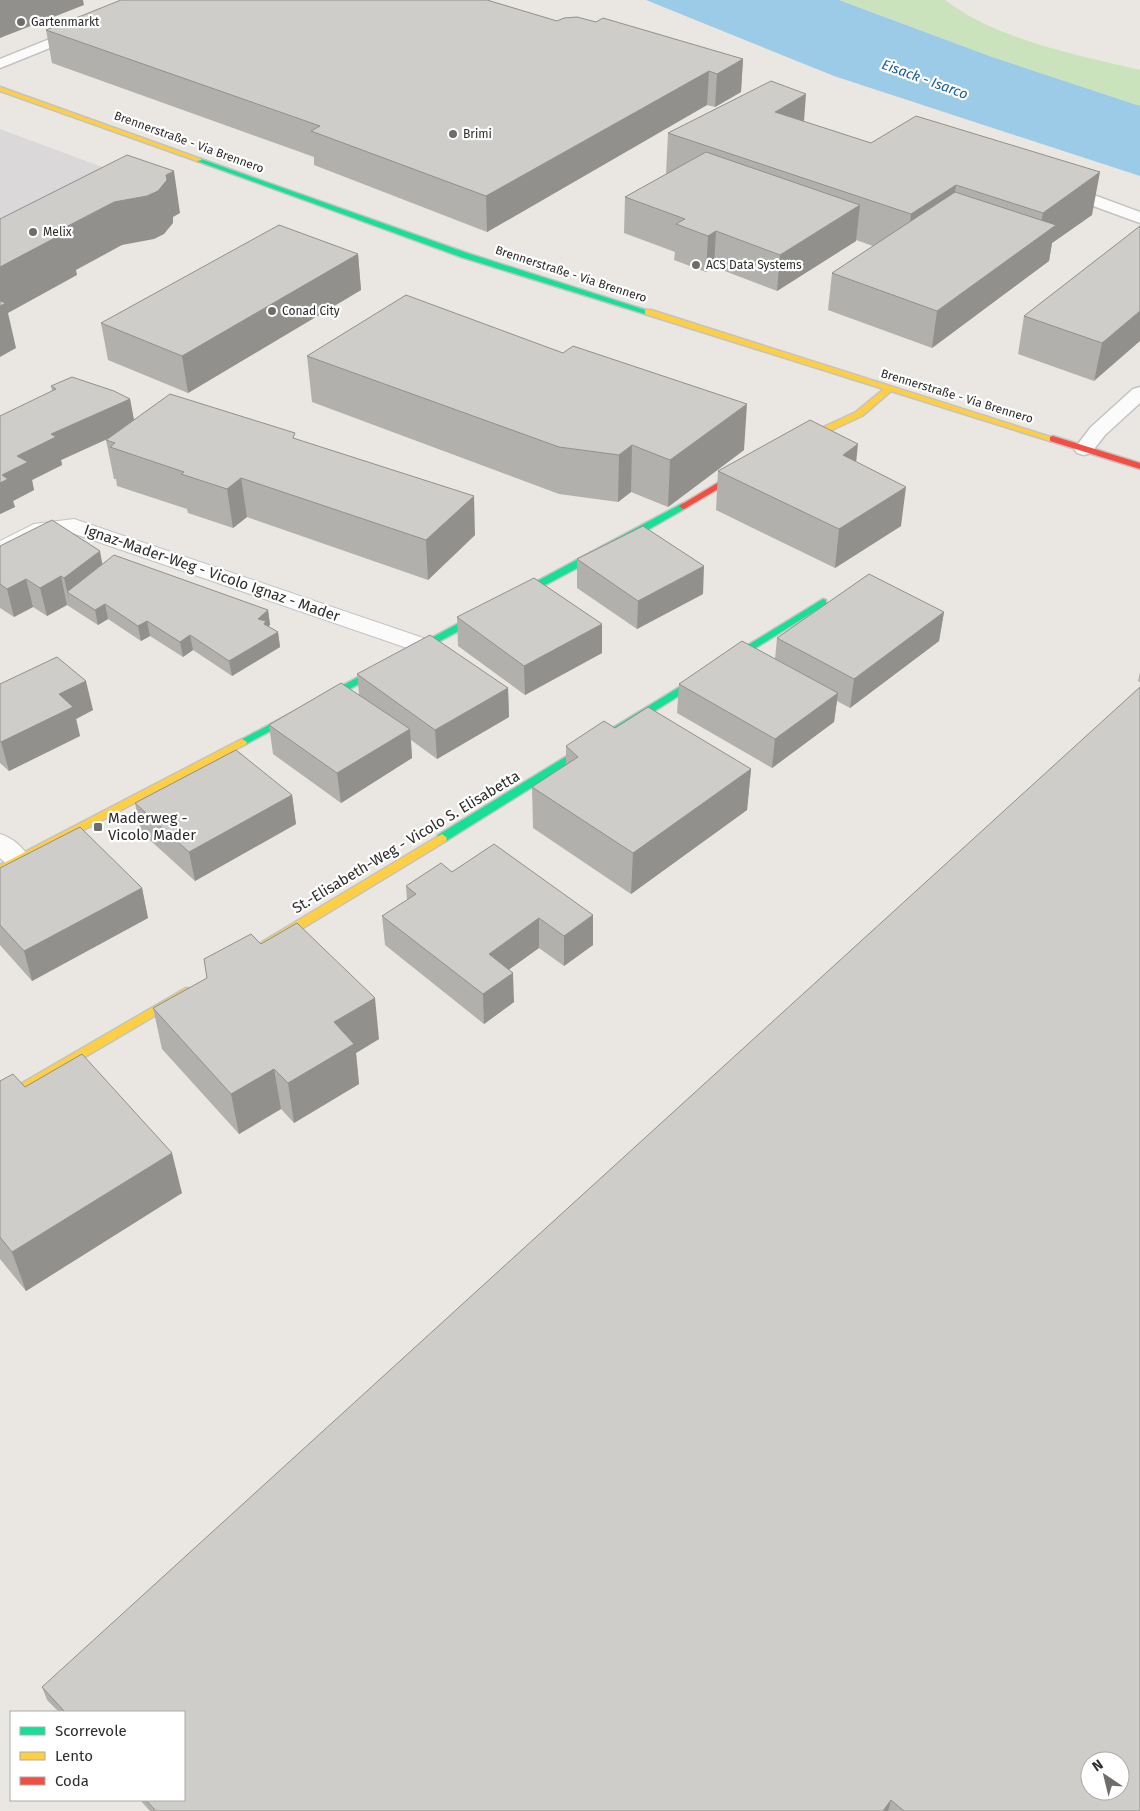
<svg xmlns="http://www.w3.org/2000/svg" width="1140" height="1811" font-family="'Fira Sans',sans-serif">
  <rect width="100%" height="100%" fill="#eae7e2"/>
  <path fill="#dbd8d9" d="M0 129 153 186 0 267Z"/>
  <path fill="#cae3bd" d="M839 0H945C998 40 1076 55 1140 70V106L992 57Z"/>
  <path fill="#9bcbe6" d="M646 0H839L992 57 1140 106V176L834 76Z"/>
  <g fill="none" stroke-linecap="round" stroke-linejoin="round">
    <defs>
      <path id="lane" d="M82 26 89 30 87 33 0 68V59Z
        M1061 183 1140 212V223L1055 192 1053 188 1055 184Z
        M1140 387V403L1105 435 1091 453 1084 455 1077 453 1074 449 1091 427 1133 389Z"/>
      <path id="street" d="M74 519 432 641 436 646 432 651 424 653 416 651 72 533 47 535 0 557V541L34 524Z
        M0 834C13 838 24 848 31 860L27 867C15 870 9 867 0 858Z"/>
      <path id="fast" d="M197 159H201L467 253 652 312 645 314 461 257 197 161Z
        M683 503 687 506 686 508 630 540 246 744 242 745 237 742Z
        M823 599 826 600V604L446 841H438L437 838 438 835Z"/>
      <path id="slow" d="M0 87 201 159 202 160 197 161 0 91Z
        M645 310H651L1057 439 1056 441H1050L891 391 862 416 797 446H791V442L856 412 884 389 645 314Z
        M242 739 247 742 246 744 0 874V865Z
        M442 834 447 838 446 841 270 948H262L260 945 262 942Z
        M186 988 190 989 192 992 190 995 0 1107V1096Z"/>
      <path id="jam" d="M1053 436 1140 463V469L1050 441V437Z
        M749 464 753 467 752 469 686 508 683 509 679 506Z"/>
    </defs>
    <use href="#lane" stroke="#c3c3c2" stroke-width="3"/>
    <use href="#street" stroke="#c3c3c2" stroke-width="2"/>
    <use href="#fast" stroke="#c3c3c2" stroke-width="3"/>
    <use href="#slow" stroke="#c3c3c2" stroke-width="3"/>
    <use href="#jam" stroke="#c3c3c2" stroke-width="3"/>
    <use href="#lane" fill="#fcfbfb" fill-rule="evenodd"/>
    <use href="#street" fill="#fcfbfb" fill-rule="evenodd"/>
    <use href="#fast" fill="#16e098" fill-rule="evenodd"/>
    <use href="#slow" fill="#ffcf43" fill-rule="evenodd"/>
    <use href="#jam" fill="#f24e42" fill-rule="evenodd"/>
  </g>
  <path fill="#b2b0ad" d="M557 21 596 22 743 59 741 92 715 107 707 105 487 232 314 165V157L52 63 46 30Z
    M804 122 1092 215 1052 243 1049 261 932 348 828 310 832 273 873 246 856 240V241L777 291 714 267 706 272 674 260 675 252 624 233 625 197 666 174 668 133Z
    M1140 226 1094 381 1018 354 1024 316Z
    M358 254 361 290 188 393 108 360 101 323Z
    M563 353 744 450 668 507 631 492 618 502 559 494 312 402 307 356Z
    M51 386 130 399 134 420 296 439 475 535 428 580 247 517 233 528 188 513 187 509 117 486 116 479H114L106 440 110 438 61 460 62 465 32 480 34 490 13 501 15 507 0 514 52 391Z
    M856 462 901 526 835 568 716 510 718 471Z
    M0 546 102 564 268 610 270 625 268 626 278 632 280 647 232 676 193 650 183 657 150 636 141 641 108 619 98 625 67 605 47 616 33 607 14 617 0 608Z
    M577 559 703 594 637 629 577 588Z
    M944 612 939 641 850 708 837 701 834 722 772 768 677 713 679 684 775 659 777 638Z
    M457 617 602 624V653L525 695 458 646Z
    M1140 672V682L1138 681Z
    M357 674 508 688 509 717 437 759 411 740 412 758 341 803 273 754 269 725 359 694Z
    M0 684 93 710 76 719 80 736 9 771 0 763Z
    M615 728 751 769 747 810 631 894 533 828 532 787 566 765V746Z
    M292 795 296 824 195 881 141 832 135 803Z
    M0 868 142 888 148 918 32 981 0 945Z
    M452 872 593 915V945L564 966 539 948 509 969 514 1002 484 1024 385 945 382 916 407 900 406 886Z
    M261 944 379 1039 356 1053 359 1084 294 1123 281 1109 239 1134 162 1049 153 1008 207 978Z
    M0 1081 25 1087 182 1193 26 1291 0 1259Z
    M42 1687 1140 1811H150L140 1800H184V1712H59L47 1700Z"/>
  <path fill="#91908d" d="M0 0H83L84 5 0 38Z
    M743 59 741 92 715 107 717 74Z
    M709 71 707 105 487 232 486 196Z
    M806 94 803 135 775 112Z
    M174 171 180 213 173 217V223L164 234 154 239 122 245 76 270 77 275 8 313 16 348 0 357V267L62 229Z
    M1100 172 1092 215 1052 243 1049 261 932 348 937 311 1038 238 1043 213Z
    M956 185 950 228 906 257 911 214Z
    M860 205 856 241 777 291 780 255Z
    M716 231 714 267 706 272 708 236Z
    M358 254 361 290 188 393 182 356Z
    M1140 311V341L1094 381 1102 343Z
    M130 399 135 426 61 460 62 465 32 480 34 490 13 501 15 507 0 514V483L2 475 17 456 51 434Z
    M747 404 744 450 668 507 670 460Z
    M858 444 854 483 843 455Z
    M632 445 631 492 618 502 619 455Z
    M241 478 247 517 233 528 227 489Z
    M906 487 901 526 835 568 839 529Z
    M474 496 475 535 428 580 426 540Z
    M100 551 105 579 67 592 71 607 64 578Z
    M704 566 703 594 637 629 638 601Z
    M61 576 67 605 47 616 40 588Z
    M26 579 33 607 14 617 7 589Z
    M105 604 108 619 98 625 95 610Z
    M268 610 270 625 267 627 258 619Z
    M944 612 939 641 850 708 854 679Z
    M147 621 150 636 141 641 138 626Z
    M602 624V653L525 695 524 666Z
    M278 632 280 647 232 676 229 661Z
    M190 635 193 650 183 657 180 642Z
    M86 681 93 710 76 719 80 736 9 771 1 742 59 694Z
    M508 688 509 717 437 759 435 730Z
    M838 693 834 722 772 768 775 739Z
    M410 729 412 758 341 803 337 773Z
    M751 769 747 810 631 894 633 853Z
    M292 795 296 824 195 881 189 852Z
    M142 888 148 918 32 981 24 951Z
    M593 915V945L564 966V936Z
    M539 918V948L490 983 489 954Z
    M513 973 514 1002 484 1024 483 994Z
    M375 998 379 1039 356 1053 359 1084 294 1123 288 1083 334 1022Z
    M274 1069 281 1109 239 1134 231 1094Z
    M172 1153 182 1193 26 1291 12 1252Z
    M891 1800 888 1811H883Z"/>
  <path fill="#cfcdc9" stroke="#91908d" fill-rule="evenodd" d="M121 0H487L557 21 564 18 577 17 596 22 603 18 743 59 717 74 709 71 486 196 311 131 320 126 46 30Z
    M771 81 806 94 775 112 871 143 916 116 1100 172 1043 213 956 185 911 214 668 133Z
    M706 152 860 205 780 255 716 231 708 236 676 224 685 219 625 197Z
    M127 155 174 171 166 175 167 180 158 191 147 196 114 202 62 229 68 231 0 267V219Z
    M955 192 1056 225 937 311 832 273Z
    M279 225 358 254 182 356 101 323Z
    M1140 226V311L1102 343 1024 316Z
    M406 295 563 353 573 346 747 404 670 460 632 445 619 455 559 447 307 356Z
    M0 301 6 303 0 306Z
    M72 377 114 391 130 399 51 434 56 437 17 456 28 462 2 475 8 479 0 483V416L56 389 51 386Z
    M170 394 295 433 293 438 474 496 426 540 241 478 227 489 181 474 184 472 110 447 115 443 106 440Z
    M810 420 858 444 843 455 906 487 839 529 718 471Z
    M52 520 100 551 64 578 61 576 40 588 26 579 7 589 0 584V546Z
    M643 526 704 566 638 601 577 559Z
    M114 555 268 610 258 619 266 621 264 624 278 632 229 661 190 635 180 642 147 621 138 626 105 604 95 610 67 592Z
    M869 574 944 612 854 679 777 638Z
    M534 578 602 624 524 666 457 617Z
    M430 635 508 688 435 730 357 674Z
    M742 641 838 693 775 739 679 684Z
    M57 657 86 681 59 694 73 707 1 742 0 741V684Z
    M341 683 410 729 337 773 269 725Z
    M1140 687V1811H904L891 1800 883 1811H156L146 1800H184V1712H65L42 1687ZM1090 1761H1120V1791H1090Z
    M648 707 751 769 633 853 532 787 578 757 566 746 604 721 615 728Z
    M236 750 292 795 189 852 135 803Z
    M80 827 142 888 24 951 0 925V868Z
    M494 844 593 915 564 936 539 918 489 954 513 973 483 994 382 916 416 894 406 886 441 863 452 872Z
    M297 923 375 998 334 1022 354 1044 288 1083 274 1069 231 1094 153 1008 207 978 204 959 251 934 261 944Z
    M82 1054 172 1153 12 1252 0 1237V1081L13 1074 25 1087Z"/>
  <g fill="#6e6d6c" stroke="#fff" stroke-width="2">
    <circle cx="21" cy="22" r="5"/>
    <circle cx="453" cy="134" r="5"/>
    <circle cx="33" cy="232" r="5"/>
    <circle cx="696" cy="265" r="5"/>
    <circle cx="272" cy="311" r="5"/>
    <rect x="93" y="822" width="10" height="10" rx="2.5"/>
  </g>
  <g text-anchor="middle" stroke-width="4.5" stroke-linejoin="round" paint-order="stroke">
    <g font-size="12" fill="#2c2c2c" stroke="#fff" text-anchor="start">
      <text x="31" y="26">Gartenmarkt</text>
      <text x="463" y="138">Brimi</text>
      <text x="43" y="236">Melix</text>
      <text x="706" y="269">ACS Data Systems</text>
      <text x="282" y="315">Conad City</text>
    </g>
    <g font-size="12" fill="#2c2c2c" stroke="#fff">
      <text transform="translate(189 142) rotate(20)" y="4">Brennerstraße - Via Brennero</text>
      <text transform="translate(571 274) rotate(18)" y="4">Brennerstraße - Via Brennero</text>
      <text transform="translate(957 396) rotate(17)" y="4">Brennerstraße - Via Brennero</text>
    </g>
    <g font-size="14" font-style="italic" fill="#155d96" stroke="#fff">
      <text transform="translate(925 79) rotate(20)" y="5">Eisack - Isarco</text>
    </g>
    <g font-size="15" fill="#2c2c2c" stroke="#fff">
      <text transform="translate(212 573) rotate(19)" y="5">Ignaz-Mader-Weg - Vicolo Ignaz - Mader</text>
      <text transform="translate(406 842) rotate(-31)" y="5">St.-Elisabeth-Weg - Vicolo S. Elisabetta</text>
    </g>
    <g font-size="15" fill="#2c2c2c" stroke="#fff" text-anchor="start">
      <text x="108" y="823">Maderweg -<tspan x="108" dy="17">Vicolo Mader</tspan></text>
    </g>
  </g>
  <rect x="10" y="1711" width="175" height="90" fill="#ffffff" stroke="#ababab"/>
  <rect x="20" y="1727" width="25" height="8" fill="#16e098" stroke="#ababab"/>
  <text x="55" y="1736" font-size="15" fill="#2c2c2c">Scorrevole</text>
  <rect x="20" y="1752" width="25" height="8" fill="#ffcf43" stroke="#ababab"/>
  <text x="55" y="1761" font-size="15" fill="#2c2c2c">Lento</text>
  <rect x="20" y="1777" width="25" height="8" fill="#f24e42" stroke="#ababab"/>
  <text x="55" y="1786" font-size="15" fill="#2c2c2c">Coda</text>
  <g transform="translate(1105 1776) rotate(325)"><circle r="24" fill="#ffffff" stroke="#ababab"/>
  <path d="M0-4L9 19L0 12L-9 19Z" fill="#6e6d6c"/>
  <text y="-8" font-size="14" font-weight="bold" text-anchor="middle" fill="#2c2c2c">N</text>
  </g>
</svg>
